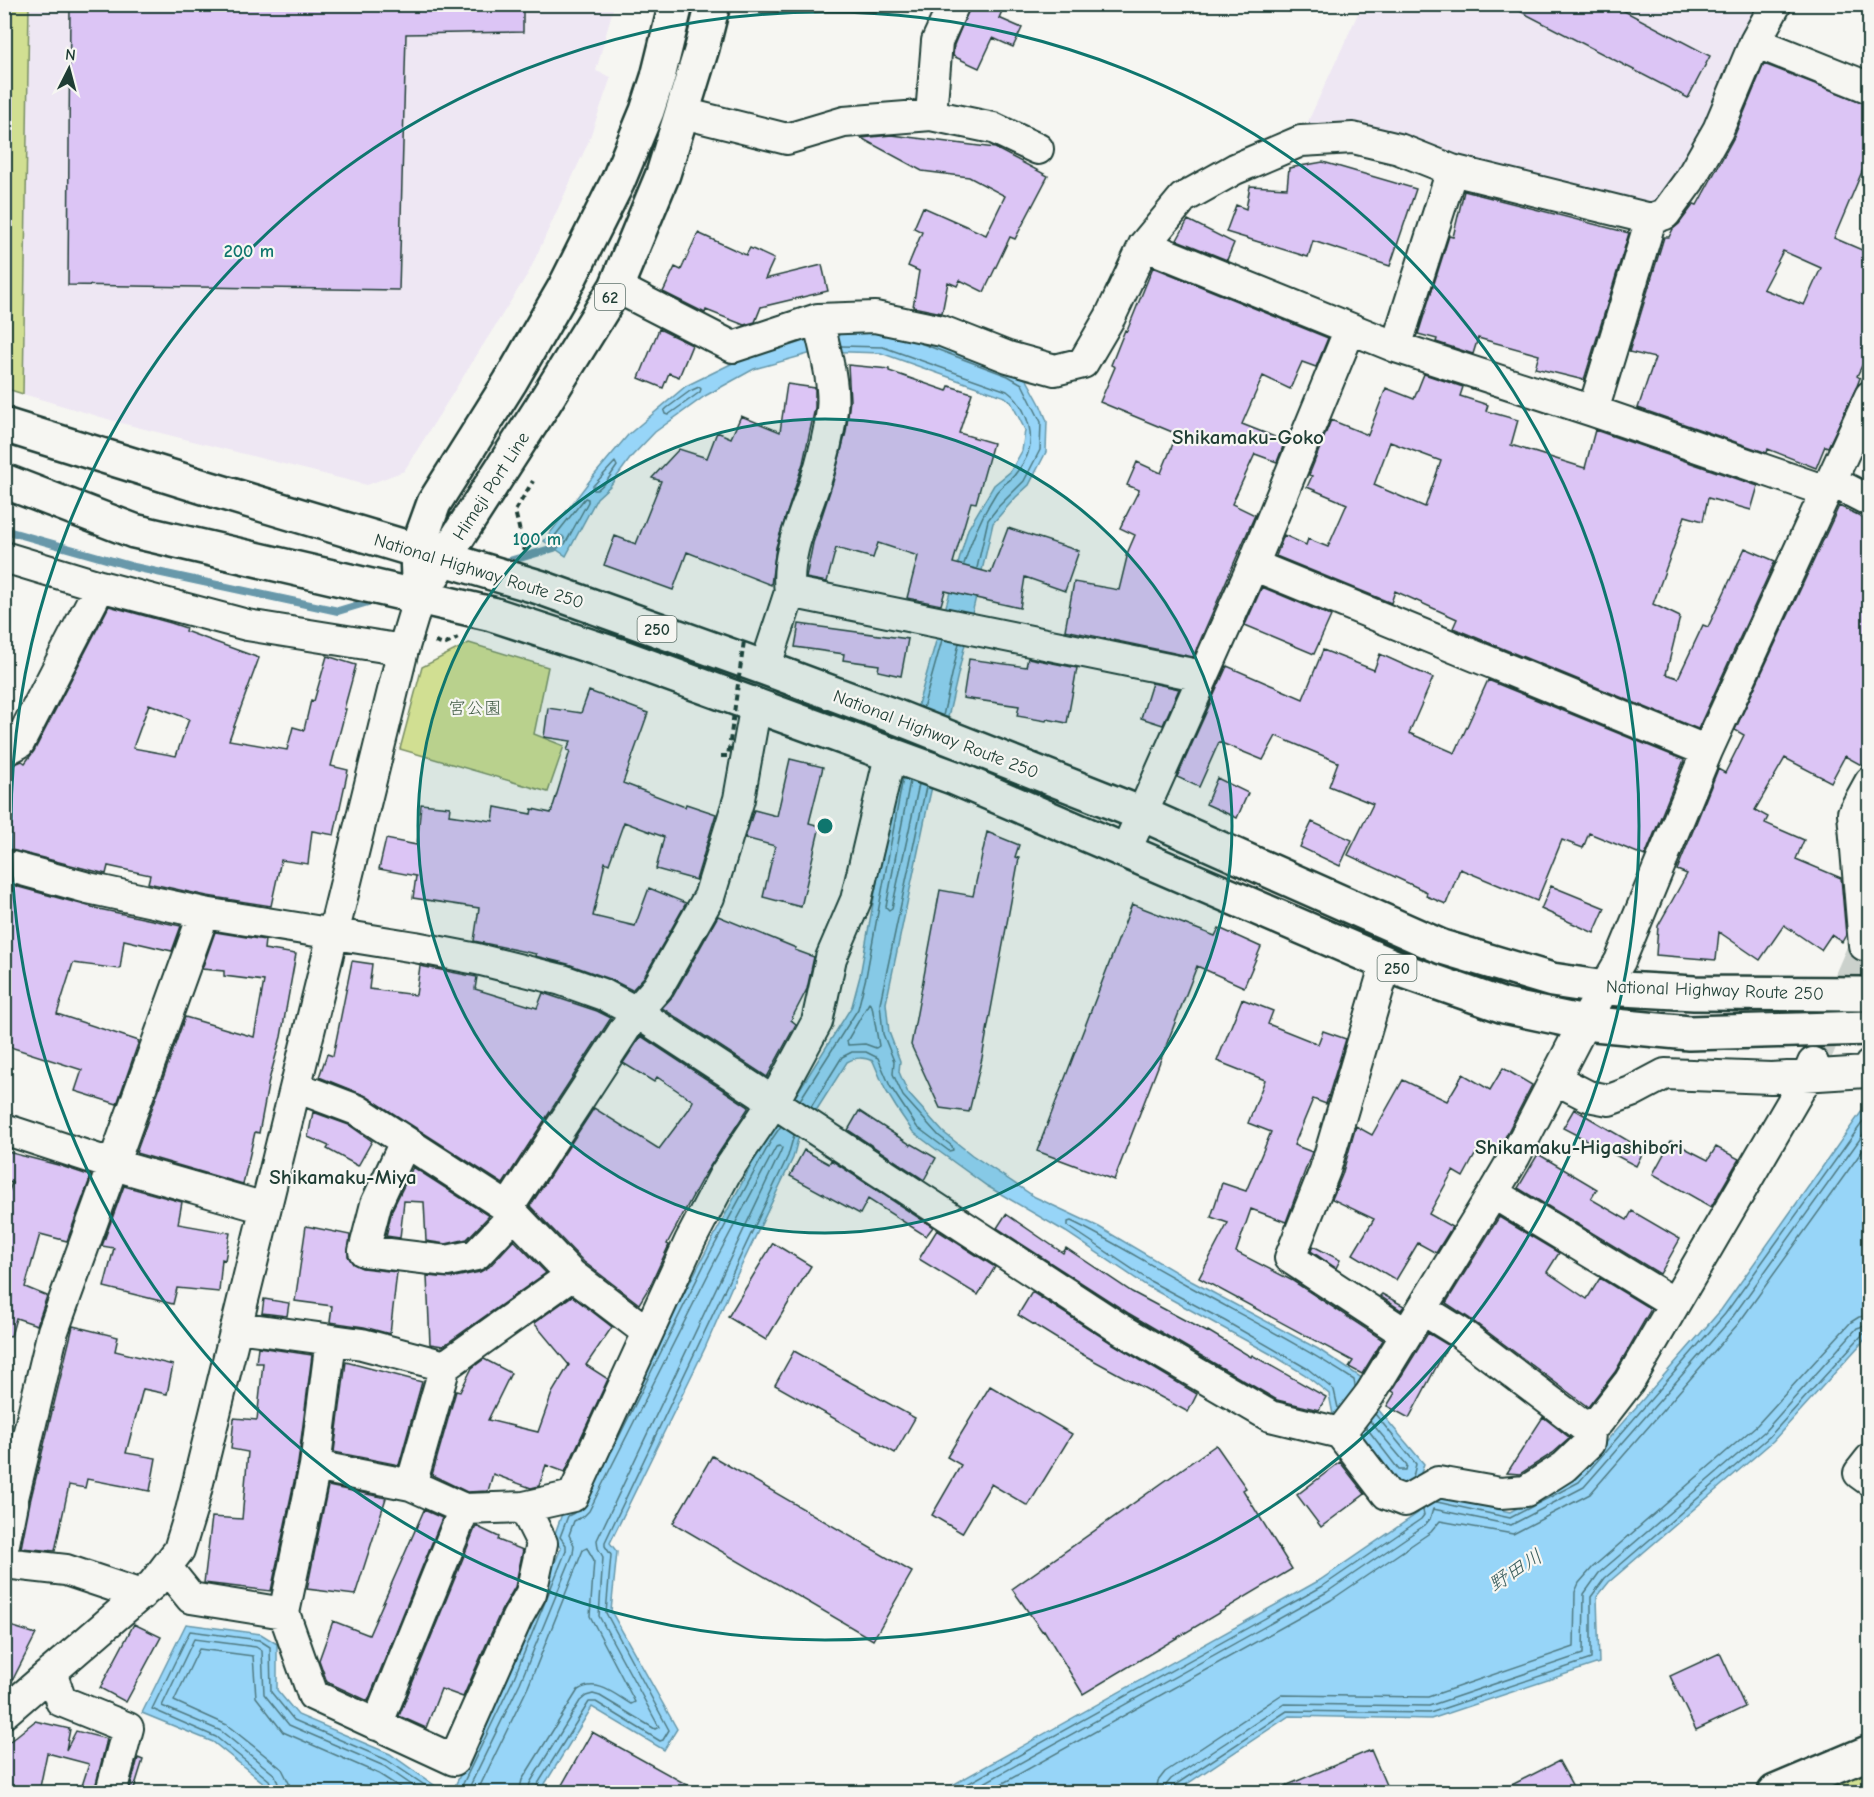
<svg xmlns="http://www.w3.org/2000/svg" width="1874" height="1797" font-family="'Comic Neue','Klee One',sans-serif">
  <rect width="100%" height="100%" fill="#f6f6f2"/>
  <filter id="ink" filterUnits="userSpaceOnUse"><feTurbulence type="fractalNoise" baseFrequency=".0167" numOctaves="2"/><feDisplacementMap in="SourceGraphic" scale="12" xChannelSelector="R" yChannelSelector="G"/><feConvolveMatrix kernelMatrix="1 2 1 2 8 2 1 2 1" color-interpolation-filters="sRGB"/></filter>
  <g filter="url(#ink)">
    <path fill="#eee7f3" d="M29 5H614L596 71 611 77 588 143 529 272 404 471 367 485 121 423 23 394Z
      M1362 5H1770L1679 178 1652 206 1305 128Z"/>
    <path fill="#d1df92" stroke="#788e63" stroke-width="1.5" d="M5 4 29 5 23 394 4 388Z
      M469 643 548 667 534 734 564 746 548 792 400 749 422 667Z
      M1869 1768V1792H1816Z"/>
    <path fill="#97d5f8" stroke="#6798aa" stroke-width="1.5" d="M903 331 1011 371 1027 380 1040 404 1047 421 1046 452 1029 485 1016 497 993 523 928 804 886 1003 889 1032 900 1061 899 1072 908 1093 943 1132 972 1155 1035 1197 1099 1227 1191 1281 1318 1349 1365 1380 1371 1401 1424 1464 1419 1479 1441 1497 1510 1512 1575 1477 1721 1310 1869 1101V1335L1773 1441 1609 1582 1597 1597 1599 1663 1431 1719 1289 1716 1175 1792H940L1320 1580 1418 1513 1402 1484 1394 1485 1334 1420 1329 1394 1304 1374 1276 1357 1147 1286 1066 1232 987 1186 937 1150 913 1132 896 1107 885 1089 873 1061C863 1057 856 1057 847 1062L798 1139 793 1158 735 1279 705 1348 610 1543 617 1552 611 1611 677 1729 664 1750 592 1707 540 1792H452L507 1678 561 1548 553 1539 563 1511 668 1324 767 1135 793 1100 852 1006 860 976 893 792 968 529 994 485 1010 472 1022 451 1025 430 1011 402 1005 397 881 353 819 351 754 369 705 396 655 432 632 456 610 486 597 498 566 556 544 541 591 479 628 435 686 386 743 358 801 334Z
      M186 1624 261 1634 277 1644V1690L298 1715 390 1754 444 1792H268L265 1784 213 1742 142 1713Z"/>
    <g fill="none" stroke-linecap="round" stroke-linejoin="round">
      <path stroke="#4f7a82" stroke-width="1.5" d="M920 343 1008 376 1022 384 1041 422 1040 450 1024 481 999 506 988 520 977 568
        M841 346 883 347 1007 391C1025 404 1035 432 1028 453 1026 460 1020 468 1016 473 1011 481 1001 485 996 493 981 517 972 537 964 564
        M699 387 701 389 700 392 668 415 665 414 664 411 667 408 690 391Z
        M615 462 617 466 606 482 597 490H594L592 487Z
        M585 498 588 499V502L565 544 561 545 555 541 554 537Z
        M923 708 942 640
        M943 716 959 643
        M910 781 886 907 889 910 892 908 919 784
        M869 1003 872 1006 879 1046 876 1048 865 1044 848 1045 847 1041Z
        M800 1100 858 1009 866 977 903 778
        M811 1107 842 1057 852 1052H866L878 1058 890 1086 917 1127 949 1151 953 1150 952 1146 939 1136 903 1096 893 1074 894 1061 883 1034 880 1003 926 787
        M1338 1408 1334 1390 1308 1369 1225 1321 1150 1281 1068 1226V1222L1071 1221C1111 1240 1148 1264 1187 1285 1243 1316 1301 1345 1354 1380L1355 1386
        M1375 1414 1416 1464 1413 1477
        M1366 1427 1399 1470H1406L1407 1465 1370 1421
        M612 1451 706 1261 772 1139 781 1126
        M1437 1502 1510 1518 1579 1482 1725 1314 1870 1112
        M274 1792 269 1780 216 1737 152 1709 190 1631 259 1640 270 1647 271 1692 294 1720 387 1760 435 1792
        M281 1792 275 1775 221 1731 162 1706 194 1639 256 1647 262 1651 264 1694 289 1725 384 1766 422 1792
        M290 1792 289 1783 282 1769 227 1725 174 1701 199 1649 253 1656 256 1697 283 1732 379 1774 407 1792
        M459 1792 513 1680 566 1551V1545L560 1537 568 1516 574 1513
        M467 1792 520 1683 573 1554 574 1545 569 1535 574 1521 584 1516 589 1511 713 1265 776 1147 780 1146 782 1148 780 1153 597 1540 598 1548 603 1557 599 1616 659 1727 655 1729 600 1696 593 1694 586 1696 580 1701 530 1783 528 1792
        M477 1792 528 1687 583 1550 587 1548 594 1560 590 1616 635 1702 631 1704C614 1694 597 1678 578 1690L522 1780 519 1792
        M535 1792 536 1787 589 1702H596L660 1741 663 1740 669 1730 606 1613 611 1555 605 1546V1542L788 1156 794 1135
        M953 1792 1323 1586 1421 1519 1424 1515 1423 1510
        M968 1792 1327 1592 1425 1525 1430 1519 1433 1509 1511 1525 1584 1487 1731 1319 1870 1125
        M987 1792 1331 1600 1431 1532 1440 1521 1513 1534 1590 1494 1738 1324 1870 1140
        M1156 1792 1158 1781 1165 1772 1281 1695 1428 1697 1574 1647 1575 1592 1579 1583 1593 1567 1757 1425 1851 1322 1859 1317 1870 1315
        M1165 1792 1166 1785 1171 1779 1284 1704 1429 1706 1583 1654 1584 1594 1599 1573 1764 1432 1857 1328 1870 1324
        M1172 1792 1175 1785 1287 1711 1430 1713 1591 1659V1597L1605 1578 1769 1437 1863 1334 1870 1332"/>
      <path stroke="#6798aa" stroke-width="8" d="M4 530 134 567 338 611 378 599
        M499 564 554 548 561 539"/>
    </g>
    <path fill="#dcc5f5" stroke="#1f3d34" stroke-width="1.5" fill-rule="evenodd" d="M70 4H523V32L406 34 399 290 68 285Z
      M971 4H1005L999 18 1022 28 1013 47 993 38 979 68 953 56 954 45Z
      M1506 4H1611L1710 56 1688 98Z
      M1764 64 1869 105V155L1834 238 1869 253V351L1857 376 1860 378 1857 386 1828 447 1825 446 1816 468 1768 449 1767 453 1638 408 1655 358 1629 352 1664 237H1669L1673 229 1679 224 1694 204 1697 205 1734 137ZM1783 251 1821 268 1804 305 1763 289Z
      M892 135 995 148 1048 176 1015 239 1010 237 984 292 960 280 957 286 948 282 942 313 913 307 919 271 908 266 922 232 914 228 923 207 986 235 1005 196 969 177 922 171 861 138Z
      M1323 162 1416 189 1390 266 1313 241 1308 257 1226 232 1236 205 1246 209 1250 186 1287 188 1289 168Z
      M1464 191 1629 233 1584 380 1535 368 1539 355 1478 338 1473 354 1436 342 1437 339 1418 334 1449 236 1453 237Z
      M1188 220 1234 243 1227 260 1177 240Z
      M698 233 746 255 750 248 774 259 765 279 822 265 828 291 761 307 755 322 744 325 706 310 705 313 663 292 675 267 681 270Z
      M1153 267 1328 338 1316 367 1302 362 1290 389 1263 376 1242 424 1285 441 1277 462 1255 454 1232 504 1255 515 1193 657 1065 630 1074 582 1119 590 1127 557 1126 556 1135 535 1120 528 1139 490 1127 485 1137 462 1161 473 1177 434 1100 402 1115 367 1111 365 1125 330 1127 331Z
      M659 329 692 345 679 377 669 373 663 388 639 378Z
      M848 365 889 369V371L947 391 949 386 972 393 959 433 993 443 976 503 971 502 953 563 991 573 1008 528 1079 551 1065 591 1025 577 1020 608 945 591 941 605 907 598 918 556 878 543 873 558 836 548 827 582 806 578 813 543 833 482 846 432 850 400Z
      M1424 374 1463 387 1460 396 1488 405 1486 411 1518 420 1511 445 1585 468 1595 430 1758 486 1751 510 1708 498 1703 521 1685 516 1653 604 1680 617 1666 674 1678 678 1703 625 1708 627 1745 548 1775 561 1698 729 1453 628 1457 619 1395 591 1391 603 1276 556 1284 535 1306 545 1308 539 1328 547 1347 504 1307 487 1312 476 1309 475 1331 420 1368 435 1386 388 1414 399ZM1390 442 1441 461 1425 507 1374 485Z
      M787 384 815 388V408L803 463 776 547 771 585 687 552 673 590 604 565 615 536 636 544 661 481 652 478 679 449 707 458 717 432 731 438 741 416 780 432Z
      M1839 506 1869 520V753L1863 766 1845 756 1831 782 1785 758 1755 810 1768 817 1765 823 1804 840 1796 859 1841 878 1846 935 1842 942 1831 935 1821 950 1784 925 1760 960 1719 932 1716 960 1656 955 1658 926 1687 874 1677 870 1718 769 1725 773 1744 735 1735 730Z
      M1262 587 1331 616 1314 654 1245 625Z
      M109 606 171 623 186 628 185 631 259 658 229 740 287 750 293 727 304 730 311 700 314 701 327 656 356 665 344 709H346L331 766 348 770 334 835 312 831 308 864 281 860 271 906 207 896 148 883 150 875 108 866 106 874 4 848V774L8 767 22 761 25 763 34 751ZM149 704 189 719 176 756 133 748Z
      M799 624 908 639 901 676 878 671 879 665 843 660 844 654 795 647Z
      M1323 650 1374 670 1380 654 1433 678 1409 733 1455 753 1488 680 1684 760 1645 856 1589 833 1583 848 1562 840 1537 901 1460 869 1446 904 1426 896 1427 892 1348 855 1373 804 1329 786 1338 762 1276 736 1263 760 1219 742 1199 787 1177 777 1227 666 1303 699Z
      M1028 658 1077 668 1067 723 1047 719 1046 721 1017 716 1019 706 963 698 969 659 1026 667Z
      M1152 683 1179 689 1163 725 1141 718Z
      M589 691 648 713 623 783 685 807 686 804 716 814 696 880 656 869 664 837 624 822 609 864 605 862 593 916 635 926 649 888 686 903 644 977 632 990 610 979 568 964 535 956 536 954 474 941 479 908 413 898 416 876 379 869 386 839 417 845 421 804 450 807 449 815 493 821 495 807 531 814 532 809 551 813 570 751 567 750 571 741 544 737 548 708 581 713Z
      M790 759 823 767 809 823 820 826 801 907 763 897 775 846 745 838 754 810 777 816Z
      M1217 778 1248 793 1237 818 1206 804Z
      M1312 822 1352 840 1340 866 1300 847Z
      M987 832 1019 845 1015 857 1019 858 982 1058 969 1112 940 1108 911 1045 940 890 973 896Z
      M4 883 99 909 181 926 172 951 124 940 120 969 73 963 57 1014 139 1041 117 1104 75 1091 82 1070 4 1045Z
      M1551 886 1605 908 1594 933 1541 909Z
      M1132 904 1215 936 1219 928 1261 947 1244 987 1197 966 1114 1180 1037 1151Z
      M718 916 796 948 795 950 814 957 807 989 791 1020 796 1024 767 1077 662 1008 673 996Z
      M215 932 265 940 264 949 296 954 281 1037 269 1080 259 1133 255 1132 243 1184 136 1153 185 1017 254 1037 264 981 224 976V971L202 969Z
      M352 961 372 964 369 989 416 995 420 966 477 977 475 989 537 1008 543 993 597 1011 611 1018 503 1184 366 1096 319 1077 327 1054 333 1056Z
      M1242 999 1273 1011 1268 1024 1318 1044 1323 1031 1346 1039 1326 1104 1313 1099 1294 1145 1312 1152 1286 1222 1251 1209 1236 1252 1293 1281 1383 1340 1362 1374 1349 1367 1353 1361 1199 1278 1228 1223 1211 1217 1222 1183 1246 1191 1271 1132 1248 1123 1265 1080 1217 1061Z
      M641 1036 749 1107 703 1177 667 1244 669 1245 650 1286 639 1304 584 1262 530 1206 594 1108 659 1149 689 1109 693 1101 657 1077 654 1082 623 1063Z
      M1503 1068 1532 1085 1497 1153 1481 1144 1463 1177 1453 1171 1429 1214 1452 1227 1436 1253 1418 1243 1396 1280 1353 1254 1374 1219 1332 1199 1342 1175 1356 1126 1372 1135 1403 1080 1447 1101 1463 1074 1490 1090Z
      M1574 1109 1644 1150 1636 1166 1563 1128Z
      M859 1111 911 1145 912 1144 936 1158 924 1180 848 1130Z
      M313 1112 349 1125 372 1141 358 1166 327 1149 329 1146 308 1137Z
      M1671 1141 1708 1160 1716 1147 1739 1159 1711 1207 1653 1174Z
      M804 1150 829 1164 831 1160 933 1227 926 1236 868 1199 860 1214 790 1176Z
      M4 1151 58 1165 91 1176 67 1241 40 1234 25 1287 47 1296 37 1325 16 1318 11 1336 4 1335V1203L12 1183 4 1180Z
      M1538 1154 1597 1189 1591 1199 1627 1220 1632 1211 1680 1239 1660 1274 1518 1188Z
      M413 1167 489 1216 467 1239 446 1244 426 1241 424 1202 404 1201 400 1238 386 1236 392 1210Z
      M124 1186 182 1202 178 1224 230 1233 225 1260 222 1259 219 1292 177 1288 173 1304 104 1287 114 1248 102 1246Z
      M1006 1214 1063 1253 1066 1248 1132 1292 1207 1332 1208 1331 1251 1357 1252 1355 1326 1397 1319 1410 1277 1400 1128 1313 997 1228Z
      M1499 1217 1559 1253 1547 1272 1587 1299 1600 1278 1651 1309 1615 1372 1588 1407 1469 1318 1446 1303Z
      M306 1226 350 1235 348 1256 353 1264 362 1268 397 1272 390 1334 364 1327 330 1322 332 1306 295 1301Z
      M937 1230 995 1267 978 1295 919 1259Z
      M514 1240 546 1273 443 1346 430 1344 427 1276 450 1278 480 1272 489 1267Z
      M773 1243 811 1266 766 1340 728 1317Z
      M1313 1246 1340 1260 1336 1268 1311 1251Z
      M1032 1292 1110 1342 1197 1394 1188 1412 1080 1353 1018 1315Z
      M1382 1294 1404 1306 1401 1310 1380 1296Z
      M572 1296 612 1327 586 1365 608 1379 565 1472 546 1465 539 1486 531 1488 493 1474 488 1491 467 1492 432 1475 456 1391 460 1392 472 1368 484 1359 511 1373 488 1420 538 1432 552 1393 569 1365 534 1323Z
      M264 1299 289 1303 287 1316 262 1313Z
      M73 1326 118 1337 115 1351 173 1365 167 1394 143 1389 126 1453 156 1458 150 1491 87 1479 85 1488 69 1485 55 1551 21 1548 30 1502Z
      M1428 1333 1448 1345 1409 1418 1387 1406 1395 1393 1392 1391Z
      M258 1347 312 1355 298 1463 271 1591 204 1583 212 1517 242 1519 248 1452 231 1449 234 1418 257 1420 263 1363H256Z
      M794 1351 915 1418 895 1453 775 1385Z
      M346 1362 422 1382 399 1465 334 1452Z
      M990 1386 1072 1434 1028 1506 991 1484 962 1533 932 1515 961 1465 947 1457Z
      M1543 1417 1570 1438 1553 1453 1520 1474 1507 1473Z
      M1216 1445 1246 1488 1243 1490 1292 1569 1083 1694 1044 1630 1042 1631 1012 1589Z
      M712 1456 912 1572 873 1640 673 1523Z
      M1340 1462 1365 1494 1321 1527 1297 1495Z
      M328 1486 386 1498 355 1595 307 1589Z
      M424 1510 442 1518 368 1701 327 1682 319 1660 333 1621 369 1635Z
      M476 1526 499 1537 498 1540 523 1550 515 1587 501 1611 463 1697 441 1689 426 1728 399 1716Z
      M4 1624 36 1634 10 1685 4 1690Z
      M134 1624 161 1637 126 1702 100 1688Z
      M1720 1653 1745 1707 1696 1730 1670 1676Z
      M35 1721 70 1729 66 1750 76 1731 107 1739 94 1792H80L89 1764 47 1753 39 1792H4V1746Z
      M592 1732 700 1792H558Z
      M1371 1750 1389 1792H1271Z
      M138 1758 143 1760 133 1792H129Z
      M1559 1761 1576 1792H1498Z"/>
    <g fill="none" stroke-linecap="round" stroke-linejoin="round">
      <path stroke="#cbd1cc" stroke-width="30" stroke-dasharray="30 15" stroke-linecap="butt" d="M1813 1063 1864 945"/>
      <defs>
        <path id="minor" d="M1755 42 1870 88
          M683 113 787 139 844 122 931 115 937 41 954 4
          M931 115 993 128 1038 149
          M1144 245 1396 347 1593 411 1826 491
          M616 287 733 347 818 319 875 317 942 331 1008 357 1055 370 1083 363 1110 317 1144 245 1183 198 1235 169 1301 141 1353 138 1399 149 1452 170
          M1396 347 1452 170 1651 219 1665 214 1689 181 1718 130 1755 42 1776 4
          M1593 411 1651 219
          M1831 481 1870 501
          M4 557 100 586 247 625 403 650
          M1253 565 1707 751
          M790 592C785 556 803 519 814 486 822 462 829 435 832 410 835 382 824 347 818 319
          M765 668 790 592 1202 676
          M4 751 19 743 100 586
          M1125 852 1253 565 1350 329
          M4 865 88 888 204 913 415 947 477 959 562 980 604 995 636 1012 1119 1328 1270 1416 1340 1433 1387 1494 1405 1501 1438 1482 1500 1493 1526 1491 1564 1467 1589 1443 1591 1424
          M1864 945 1853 813 1870 782
          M1386 963 1325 1170 1290 1258 1406 1334
          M1555 1079 1588 1096 1609 1100 1631 1092 1665 1074 1771 1078 1866 1072 1870 1065
          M296 1087 357 1110 508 1208 572 1275 647 1332
          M4 1129 111 1164 265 1208
          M405 1142 376 1204 364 1251 447 1261 476 1255 514 1215
          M1493 1193 1674 1303
          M508 1208 636 1012 658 987 709 897 739 799 756 704
          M1422 1309 1459 1332 1583 1426 1598 1422 1629 1382 1808 1075 1813 1063
          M237 1327 362 1344 445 1366 572 1275
          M1340 1433 1370 1394 1493 1193 1515 1156 1584 1023 1620 961 1707 751 1870 396
          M1870 1459 1859 1473 1870 1481
          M315 1466 411 1485 464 1509 524 1507 573 1496 690 1241 725 1174 773 1103 817 1022 831 958 856 900 890 756
          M411 1485 445 1366
          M4 1544 13 1498 53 1331 204 913
          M4 1563 66 1570 141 1595
          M166 1567 191 1598 284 1613 315 1466 331 1340
          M284 1613 313 1695 454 1760 517 1618 531 1593 542 1543 524 1507
          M51 1672 61 1701 128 1728 111 1792
          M4 1713 153 1584 179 1550 191 1511 403 650 419 597
          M377 1725 464 1509"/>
        <path id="major" d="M418 580 417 550 434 503 510 382 565 287 618 181 647 111 658 77 676 4
          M419 597 541 408 616 287 663 174 702 48 713 4
          M1775 1792 1870 1752"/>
        <path id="highway" d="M4 425 207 488 539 587 765 668 894 716 1142 814 1442 947 1552 980 1605 988 1694 993 1870 994
          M4 481 134 531 492 614 620 656 955 778 1404 971 1504 1006 1584 1023 1689 1033 1870 1028"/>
      </defs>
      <use href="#minor" stroke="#1f3d34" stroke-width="34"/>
      <use href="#major" stroke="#1f3d34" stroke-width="38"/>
      <use href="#highway" stroke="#1f3d34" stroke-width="38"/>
      <path stroke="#1f3d34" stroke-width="4" stroke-dasharray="6 4.5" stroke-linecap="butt" d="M526 550 524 549 515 511 533 481
        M435 642 444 645 458 638"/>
      <use href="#minor" stroke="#f6f6f2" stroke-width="30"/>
      <use href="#major" stroke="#f6f6f2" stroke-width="33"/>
      <use href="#highway" stroke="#f6f6f2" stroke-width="33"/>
      <path stroke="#1f3d34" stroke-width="4" stroke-dasharray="6 4.5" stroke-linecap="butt" d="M721 756H728L744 641"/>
    </g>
  </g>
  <circle cx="825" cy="826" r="407" fill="#0f766e" fill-opacity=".12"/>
  <g fill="none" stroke="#0f766e" stroke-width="3">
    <circle cx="825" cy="826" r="407"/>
    <circle cx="825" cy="826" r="814"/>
  </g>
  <g text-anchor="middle" stroke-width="4.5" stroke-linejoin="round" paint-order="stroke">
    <g fill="#f6f6f2" stroke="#60746d" stroke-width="1.5">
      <rect x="595" y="284" width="30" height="26" rx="4.5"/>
      <rect x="637.5" y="616" width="39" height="26" rx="4.5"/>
      <rect x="1377.5" y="955" width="39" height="26" rx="4.5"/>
    </g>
    <g font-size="16" font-weight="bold" fill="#1f3d34">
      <text x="610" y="303">62</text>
      <text x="657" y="635">250</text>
      <text x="1397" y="974">250</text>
    </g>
    <g font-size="18" fill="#1f3d34" stroke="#f6f6f2">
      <text transform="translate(491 486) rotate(-57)" y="6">Himeji Port Line</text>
      <text transform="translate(479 571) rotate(17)" y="6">National Highway Route 250</text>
      <text transform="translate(936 734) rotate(21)" y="6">National Highway Route 250</text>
      <text transform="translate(1715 990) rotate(2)" y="6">National Highway Route 250</text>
    </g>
    <g font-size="18" fill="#435d47" stroke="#f6f6f2">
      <text x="475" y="714">宮公園</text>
    </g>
    <g font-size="20" font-style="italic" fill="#375b5b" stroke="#f6f6f2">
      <text transform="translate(1515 1570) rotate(-33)" y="7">野田川</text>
    </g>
    <g font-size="21" font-weight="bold" fill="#1f3d34" stroke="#f6f6f2">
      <text x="1248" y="444">Shikamaku-Goko</text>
      <text x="1579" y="1154">Shikamaku-Higashibori</text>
      <text x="343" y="1184">Shikamaku-Miya</text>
    </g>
  </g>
  <circle cx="825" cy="826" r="9" fill="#0f766e" stroke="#f6f6f2" stroke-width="3"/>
  <g font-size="18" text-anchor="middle" font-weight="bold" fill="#0f766e" stroke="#f6f6f2" stroke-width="4.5" stroke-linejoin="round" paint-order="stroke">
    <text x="249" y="257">200 m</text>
    <text x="537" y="545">100 m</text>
  </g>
  <rect width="1874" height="1797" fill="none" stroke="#f6f6f2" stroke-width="24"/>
  <rect x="12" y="12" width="1850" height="1773" fill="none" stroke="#1f3d34" stroke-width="2" filter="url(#ink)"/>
  <g transform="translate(69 69) rotate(6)" stroke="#f6f6f2" stroke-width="4.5" paint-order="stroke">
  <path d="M0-4.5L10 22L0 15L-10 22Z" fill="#1f3d34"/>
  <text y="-9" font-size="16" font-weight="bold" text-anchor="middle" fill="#1f3d34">N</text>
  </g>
</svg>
